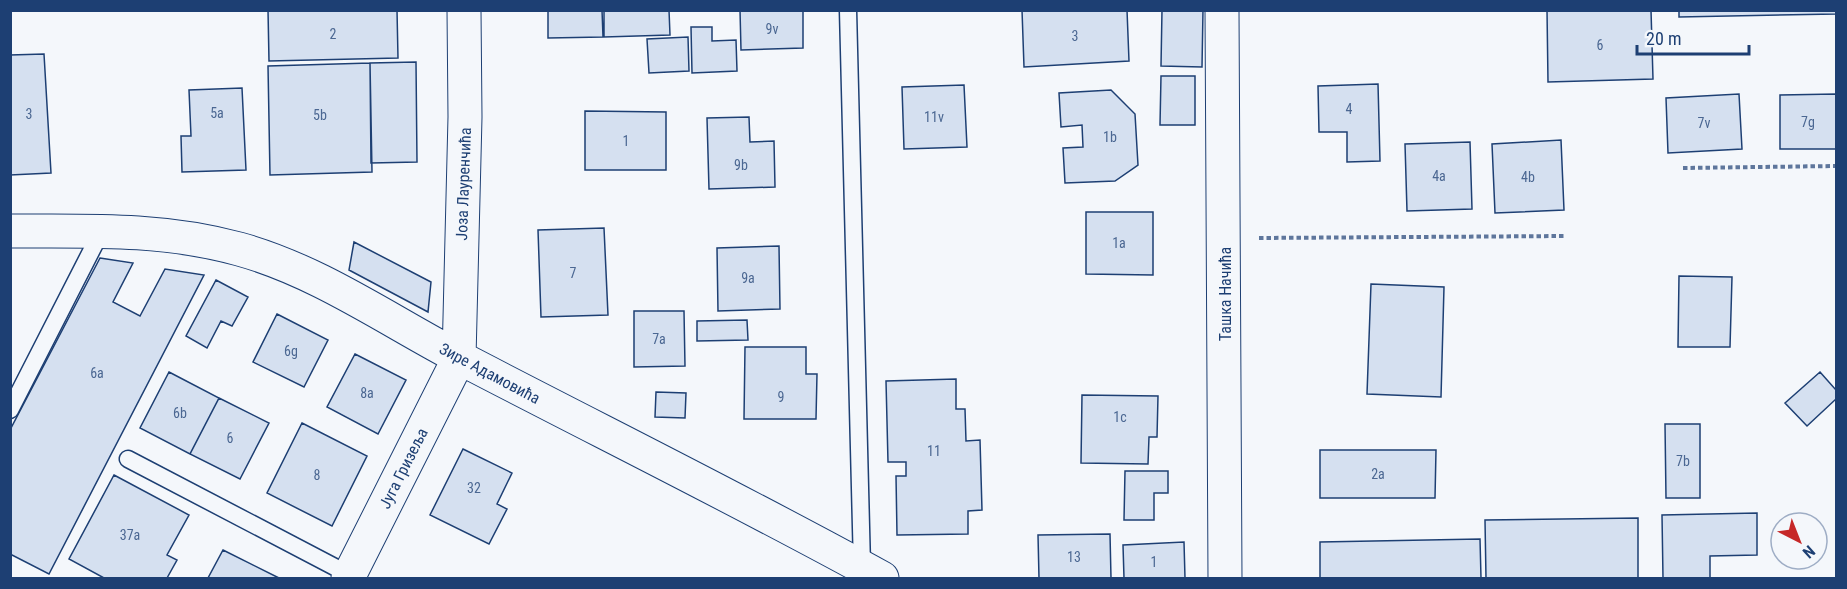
<svg xmlns="http://www.w3.org/2000/svg" width="1847" height="589" font-family="'Roboto Condensed',sans-serif">
  <rect width="100%" height="100%" fill="#f4f7fb"/>
  <path fill="#d5e0f0" stroke="#1d3f73" stroke-width="1.5" d="M268 10H397L398 58 269 61Z
    M548 10H602L603 37 548 38Z
    M604 10H669L670 35 604 37Z
    M740 10H803V48L741 50Z
    M1022 10H1127L1129 61 1024 67Z
    M1162 10H1203L1202 67 1161 66Z
    M1547 10H1651L1653 79 1548 82Z
    M1679 10H1836V14L1679 17Z
    M691 27H712V41L736 40 737 71 692 73Z
    M688 37 689 71 649 73 647 39Z
    M44 54 51 173 10 175V55Z
    M416 62 417 162 371 163 370 63Z
    M370 63 372 172 270 175 268 66Z
    M1161 76H1195V125H1160Z
    M1378 84 1380 161 1347 162V132H1319L1318 86Z
    M964 85 967 147 904 149 902 87Z
    M242 88 246 170 182 172 181 136H191L189 90Z
    M1111 90 1135 114 1138 165 1115 181 1065 183 1063 148 1083 147 1082 125 1061 127 1059 93Z
    M1739 94 1742 149 1668 153 1666 98Z
    M1836 94V149H1780V95Z
    M585 111 666 112V170H585Z
    M749 117 750 142 774 141 775 187 709 189 707 118Z
    M1561 140 1564 210 1495 213 1492 144Z
    M1470 142 1472 209 1407 211 1405 144Z
    M1086 212H1153V275L1086 274Z
    M604 228 608 315 541 317 538 230Z
    M354 242 431 282 428 312 349 270Z
    M779 246 780 309 718 311 717 248Z
    M100 258 133 263 113 302 140 316 165 269 204 275 49 574 10 554V430Z
    M1679 276 1732 277 1730 347H1678Z
    M216 280 248 297 232 326 221 321 207 348 186 336Z
    M1371 284 1444 287 1441 397 1367 394Z
    M634 311H684L685 366 634 367Z
    M277 314 328 340 304 387 253 362Z
    M747 320 748 340 697 341V321Z
    M745 347H806V374H817L816 419H744Z
    M355 354 406 380 378 434 327 407Z
    M169 372 219 398 190 454 140 428Z
    M1820 372 1836 390V399L1807 426 1785 403Z
    M956 379V409H965L966 441 980 440 982 510 968 511V534L897 535 896 476H906V462H888L886 381Z
    M656 392 686 393 685 418 655 417Z
    M1082 395 1158 396 1157 437H1149L1148 464 1081 463Z
    M219 398 269 423 240 479 190 454Z
    M302 423 367 456 332 526 267 493Z
    M1665 424H1700V498H1666Z
    M463 449 512 473 497 504 507 509 489 544 430 515Z
    M1320 450H1436L1435 498H1320Z
    M1125 471H1168V493H1154V520H1124Z
    M114 475 189 515 167 555 177 560 167 578H104L69 559Z
    M1757 513V555L1710 556V578H1663L1662 515Z
    M1638 518V578H1486L1485 520Z
    M1110 534 1111 578H1039L1038 535Z
    M1480 539 1481 578H1320V542Z
    M1184 542 1185 578H1124L1123 545Z
    M223 550 279 578H208Z"/>
  <g fill="none" stroke-linecap="round" stroke-linejoin="round">
    <defs>
      <path id="service" d="M848 10 862 567
        M10 410 102 230
        M128 459 350 575"/>
      <path id="minor" d="M1222 10 1225 578
        M10 231C88 231 163 228 239 249 319 271 389 321 462 359 602 432 744 502 882 578
        M348 578 459 358 465 117 464 10"/>
    </defs>
    <use href="#service" stroke="#1d3f73" stroke-width="19"/>
    <use href="#minor" stroke="#1d3f73" stroke-width="35"/>
    <path stroke="#5e769c" stroke-width="4" stroke-dasharray="4.5 3" stroke-linecap="butt" d="M1683 168 1836 166
      M1259 238 1565 236"/>
    <use href="#service" stroke="#f4f7fb" stroke-width="16"/>
    <use href="#minor" stroke="#f4f7fb" stroke-width="33"/>
  </g>
  <g text-anchor="middle" stroke-width="4.5" stroke-linejoin="round" paint-order="stroke">
    <g font-size="14" fill="#4b6792">
      <text x="772" y="34">9v</text>
      <text x="333" y="39">2</text>
      <text x="1075" y="41">3</text>
      <text x="1600" y="50">6</text>
      <text x="1349" y="114">4</text>
      <text x="217" y="118">5a</text>
      <text x="29" y="119">3</text>
      <text x="320" y="120">5b</text>
      <text x="934" y="122">11v</text>
      <text x="1808" y="127">7g</text>
      <text x="1704" y="128">7v</text>
      <text x="1110" y="142">1b</text>
      <text x="626" y="146">1</text>
      <text x="741" y="170">9b</text>
      <text x="1439" y="181">4a</text>
      <text x="1528" y="182">4b</text>
      <text x="1119" y="248">1a</text>
      <text x="573" y="278">7</text>
      <text x="748" y="283">9a</text>
      <text x="659" y="344">7a</text>
      <text x="291" y="356">6g</text>
      <text x="97" y="378">6a</text>
      <text x="367" y="398">8a</text>
      <text x="781" y="402">9</text>
      <text x="180" y="418">6b</text>
      <text x="1120" y="422">1c</text>
      <text x="230" y="443">6</text>
      <text x="934" y="456">11</text>
      <text x="1683" y="466">7b</text>
      <text x="1378" y="479">2a</text>
      <text x="317" y="480">8</text>
      <text x="474" y="493">32</text>
      <text x="130" y="540">37a</text>
      <text x="1074" y="562">13</text>
      <text x="1154" y="567">1</text>
    </g>
    <g font-size="16" fill="#1d3f73" stroke="#f4f7fb">
      <text transform="translate(463 184) rotate(-88)" y="6">Јоза Лауренчића</text>
      <text transform="translate(1225 294) rotate(-90)" y="6">Ташка Начића</text>
      <text transform="translate(490 373) rotate(28)" y="6">Зире Адамовића</text>
      <text transform="translate(403 468) rotate(-63)" y="6">Југа Гризеља</text>
    </g>
  </g>
  <rect width="1847" height="589" fill="none" stroke="#1d3f73" stroke-width="24"/>
  <g transform="translate(1799 541) rotate(138)"><circle r="28" fill="#f4f7fb" stroke="#9eadc5" stroke-width="1.5"/>
  <path d="M0-4.5L10 22L0 15L-10 22Z" fill="#c62828"/>
  <text y="-9" font-size="16" font-weight="bold" text-anchor="middle" fill="#1d3f73">N</text>
  </g>
  <path d="M1637 45v9h112v-9" fill="none" stroke="#1d3f73" stroke-width="3"/>
  <text x="1646" y="45" font-size="18" fill="#1d3f73" stroke="#f4f7fb" stroke-width="4.5" paint-order="stroke">20 m</text>
</svg>
